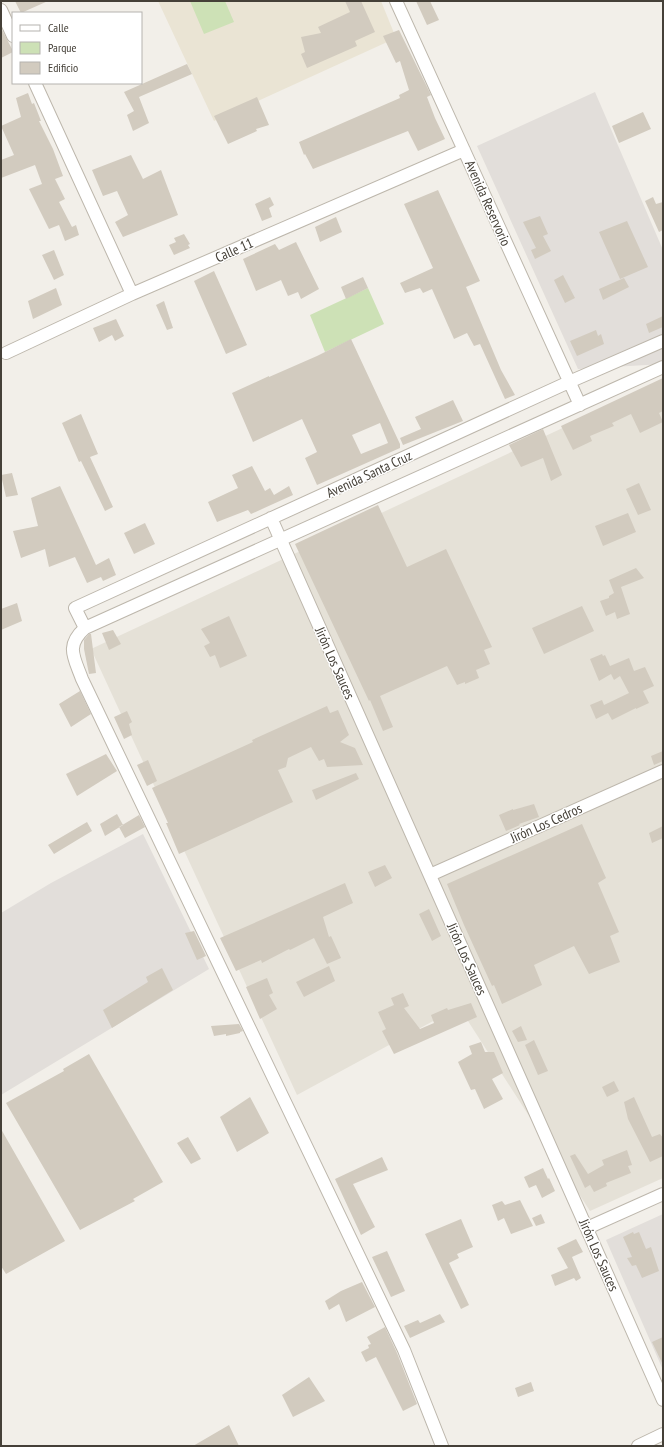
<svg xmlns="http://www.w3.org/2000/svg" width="664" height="1447" font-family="'PT Sans Narrow',sans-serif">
  <rect width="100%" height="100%" fill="#f2efe9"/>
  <path fill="#e5e1d7" d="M663 381V1178L590 1211 459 1007 297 1095 91 649Z"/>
  <path fill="#e2deda" d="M595 92 663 250V364L578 369 477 146Z
    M143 834 209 969 1 1095V913L51 883Z
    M663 1214V1370L606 1240Z"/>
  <path fill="#eae4d4" d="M158 1H381L396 38 214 121Z"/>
  <path fill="#cde1b6" d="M190 1H225L234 22 204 34Z
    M368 288 384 324 325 352 310 315Z"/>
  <path fill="#d2cbbf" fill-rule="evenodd" d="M15 1H48L21 13Z
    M345 1H361L375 32 355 41 357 46 307 68 301 54 305 52 301 37 321 33 318 27 350 12Z
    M416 1H430L439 20 427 25Z
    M1 28 13 51V52L1 58Z
    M399 30 431 95 427 97 435 118 445 139 418 151 408 131 313 169 305 154 304 155 299 142 400 98 399 95 409 90 400 61 396 63 383 36Z
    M187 64 192 74 139 97 149 123 133 131 127 115 134 111 124 92Z
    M28 93 32 104 34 103 41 121H39L53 149 63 176 55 179 65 199 59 202 72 227 76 225 79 235 65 241 59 225 49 229 29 189 42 184 35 165 1 178V160L14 155 1 126 21 117 16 98Z
    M257 97 269 125 256 129 257 131 228 144 214 116Z
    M643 112 651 129 619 143 612 126Z
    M131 155 143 179 161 170 178 215 123 237 115 222 128 215 117 191 103 196 92 170Z
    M438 190 480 281 466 287 501 370 515 395 505 399 480 344 474 346 467 333 454 339 432 289 423 293 420 288 405 293 400 283 433 268 404 204Z
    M270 197 274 205 269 208 272 217 262 221 255 204Z
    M653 197 656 204 663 202V218L662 219 663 230 659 232 645 201Z
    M540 216 548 234 543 236 551 251 535 259 531 250 536 248 523 222Z
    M336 217 342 232 320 242 315 227Z
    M627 221 648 267 620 279 599 232Z
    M184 234 190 244 188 245 190 248 174 255 169 245 176 242 174 238Z
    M296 242 319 289 301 299 298 292 288 296 281 280 256 291 243 259 275 244 279 250Z
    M54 250 64 275 54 280 42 255Z
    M214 271 247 345 226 354 194 281Z
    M563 275 575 298 565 303 554 280Z
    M363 277 368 288 346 299 341 287Z
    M624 278 629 287 603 300 599 289Z
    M56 288 62 305 33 319 28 301Z
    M164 301 173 328 167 330 156 305Z
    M663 316V327L649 333 646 324Z
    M116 319 124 336 115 341 112 335 99 342 93 328Z
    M596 330 598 336 601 334 604 344 577 356 570 341Z
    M351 339 400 444V448L317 485 305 458 317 452 302 419 253 442 232 393 269 376V377L317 356ZM380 423 388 443 361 454 352 435Z
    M663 378V411L659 413 663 422 640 433 631 414 612 423 614 426 590 436 592 441 573 450 561 426Z
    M453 400 463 421 403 445 400 438 421 429 415 417Z
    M81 414 98 454 90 457 113 507 105 511 81 461 79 462 62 423Z
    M543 429 562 475 551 481 543 458 521 467 509 445Z
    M252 466 265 491 270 488 274 495 289 486 293 495 251 514 248 510 217 522 208 502 238 488 232 475Z
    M12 473 18 495 6 497 1 475Z
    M639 483 651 510 638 515 626 489Z
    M60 486 96 565 109 558 116 575 103 581 101 577 87 583 75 557 49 567 45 549 21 558 13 531 38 526 31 498Z
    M378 505 407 567 446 549 492 647 484 650 490 664 476 670 479 678 465 684V682L457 685 447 666 380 696 393 727 383 731 370 700 369 701 295 544Z
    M628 513 636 532 603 546 595 526Z
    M145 523 155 544 134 554 124 533Z
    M636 568 644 578 621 587 630 614 617 619 615 612 606 616 600 601 609 598V596L614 593 609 580Z
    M17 603 22 621 1 630V609Z
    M582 606 594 631 544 654 532 628Z
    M229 616 247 656 220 668 215 655 210 657 204 646 210 643 201 629Z
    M113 630 121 644 109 650 102 633Z
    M89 634H91L96 673 89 674 84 649V640Z
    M602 654 603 656 605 655 610 666 629 658 634 671 645 667 654 686 643 691 649 703 636 709V708L612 720 608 713 596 719 590 705 602 700 604 705 629 693 620 676 614 680 611 674 599 681 590 659Z
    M80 691 91 714 71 727 59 704Z
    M327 706 330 713 338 710 349 735 340 742 355 748 363 765 327 767 324 759 319 761 311 747 288 758 286 767 278 770 293 802 179 854 166 823H168L152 788 253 742 252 740Z
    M127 711 132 722 129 724 132 735 124 739 114 717Z
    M663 751V761L654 765 651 756Z
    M106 754 117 771 77 796 66 774Z
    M148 760 157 781 147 786 137 765Z
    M356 773 359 779 316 800 312 790Z
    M534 804 539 817 519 824 520 825 506 831 499 815 513 809V810Z
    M117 814 123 825 105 836 100 824Z
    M139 815 145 827 125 838 119 827Z
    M87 822 92 831 54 854 48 845Z
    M582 824 606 878 598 883 619 932 610 936 620 962 589 974 574 946 534 965 542 985 502 1004 494 985 492 986 464 925 447 884Z
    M663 826V838L652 843 649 833Z
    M385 865 392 878 375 887 368 872Z
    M345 883 353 903 323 917 329 937 331 936 341 958 327 964 314 938 290 950 289 949 262 963 261 960 236 971 220 938Z
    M429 909 441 936 432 941 419 914Z
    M194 931 206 956 197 960 185 933Z
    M329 966 335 981 304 997 296 982Z
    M162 968 173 990 112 1028 103 1010 148 982 146 977Z
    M267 978 273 993 269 995 277 1009 260 1019 246 987Z
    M403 993 409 1006 404 1008 420 1029 434 1023 431 1015 447 1008 448 1010 471 1003 477 1017 394 1054 382 1031 386 1029 378 1012 394 1005 391 998Z
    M239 1024 243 1031 240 1032V1033L226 1036V1034L214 1036 211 1026Z
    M521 1026 527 1040 518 1042 512 1031Z
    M534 1040 548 1071 538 1075 525 1045Z
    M481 1042 485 1052H494L503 1073 492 1079 503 1099 484 1109 475 1089 471 1090 458 1062 472 1054 469 1046Z
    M89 1054 163 1182 133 1199 135 1201 80 1230 6 1103 64 1071 63 1069Z
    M614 1081 619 1091 607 1097 602 1087Z
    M250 1097 269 1133 237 1152 220 1117Z
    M634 1097 652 1137 660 1134 663 1138V1156L650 1162 628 1119 624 1102Z
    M1 1129 65 1241 6 1274 1 1266Z
    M188 1137 201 1159 191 1164 177 1143Z
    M627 1150 632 1165 628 1166 631 1173 606 1183 607 1186 594 1192 590 1185 585 1188 570 1156 575 1154 588 1174 604 1165 602 1160Z
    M382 1157 388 1170 353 1184 375 1227 361 1235 335 1179Z
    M543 1168 548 1179 549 1178 555 1191 542 1198 536 1185 529 1188 524 1177Z
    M520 1200 533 1226 511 1234 504 1218 498 1221 492 1205 502 1201 505 1205Z
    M541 1214 545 1223 536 1226 532 1218Z
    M461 1219 473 1247 457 1254 459 1258 449 1263 469 1305 461 1309 425 1234Z
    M633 1232 634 1234 639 1232 646 1249 651 1247 659 1271 642 1278 636 1265 632 1266 627 1258 632 1257 623 1237Z
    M576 1239 583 1252 572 1257 581 1278 576 1281 574 1278 555 1286 551 1275 568 1268 557 1248Z
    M387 1251 405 1291 391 1297 372 1257Z
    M362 1282 375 1307 346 1322 339 1304 329 1310 325 1301 341 1291Z
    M440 1314 445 1322 410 1338 404 1326 418 1320 420 1323Z
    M385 1327 397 1353 417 1404 403 1411 376 1357 366 1362 361 1352 369 1348 368 1345 371 1344 367 1337Z
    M663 1337V1365L652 1342Z
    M309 1377 325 1401 293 1417 282 1395Z
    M531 1382 534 1391 518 1397 515 1388Z
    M229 1425 239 1446H193Z"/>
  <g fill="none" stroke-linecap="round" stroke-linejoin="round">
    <defs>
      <path id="minor" d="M396 1 580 405
        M1 10 13 36
        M35 83 132 294
        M6 353 132 294 464 150
        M271 518 663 1400
        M85 628 75 608 569 382 663 341
        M430 875 663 771
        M587 1228 663 1194
        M442 1446 404 1350 82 679C74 657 65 646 85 628L663 367
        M638 1446 663 1434"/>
    </defs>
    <use href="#minor" stroke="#bdb7ac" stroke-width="14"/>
    <use href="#minor" stroke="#fff" stroke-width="12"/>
  </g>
  <g text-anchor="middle" stroke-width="3" stroke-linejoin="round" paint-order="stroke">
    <g font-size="14" fill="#454038" stroke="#fff">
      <text transform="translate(488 203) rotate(66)" y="5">Avenida Reservorio</text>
      <text transform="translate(234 250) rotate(-24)" y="5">Calle 11</text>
      <text transform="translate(369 474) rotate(-25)" y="5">Avenida Santa Cruz</text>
      <text transform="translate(335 663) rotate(66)" y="5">Jirón Los Sauces</text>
      <text transform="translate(546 823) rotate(-24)" y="5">Jirón Los Cedros</text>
      <text transform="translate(467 959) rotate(66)" y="5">Jirón Los Sauces</text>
      <text transform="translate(599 1255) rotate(66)" y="5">Jirón Los Sauces</text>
    </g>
  </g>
  <rect width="664" height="1447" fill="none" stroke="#454038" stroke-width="4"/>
  <rect x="12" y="12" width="130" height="72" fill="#ffffff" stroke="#b5b3af"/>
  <rect x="20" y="25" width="20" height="6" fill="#ffffff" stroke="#b5b3af"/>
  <text x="48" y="32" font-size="12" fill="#454038">Calle</text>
  <rect x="20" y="42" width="20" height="12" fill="#cde1b6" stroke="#b5b3af"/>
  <text x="48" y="52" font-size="12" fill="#454038">Parque</text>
  <rect x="20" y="62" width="20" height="12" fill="#d2cbbf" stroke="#b5b3af"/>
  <text x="48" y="72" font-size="12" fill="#454038">Edificio</text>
</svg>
